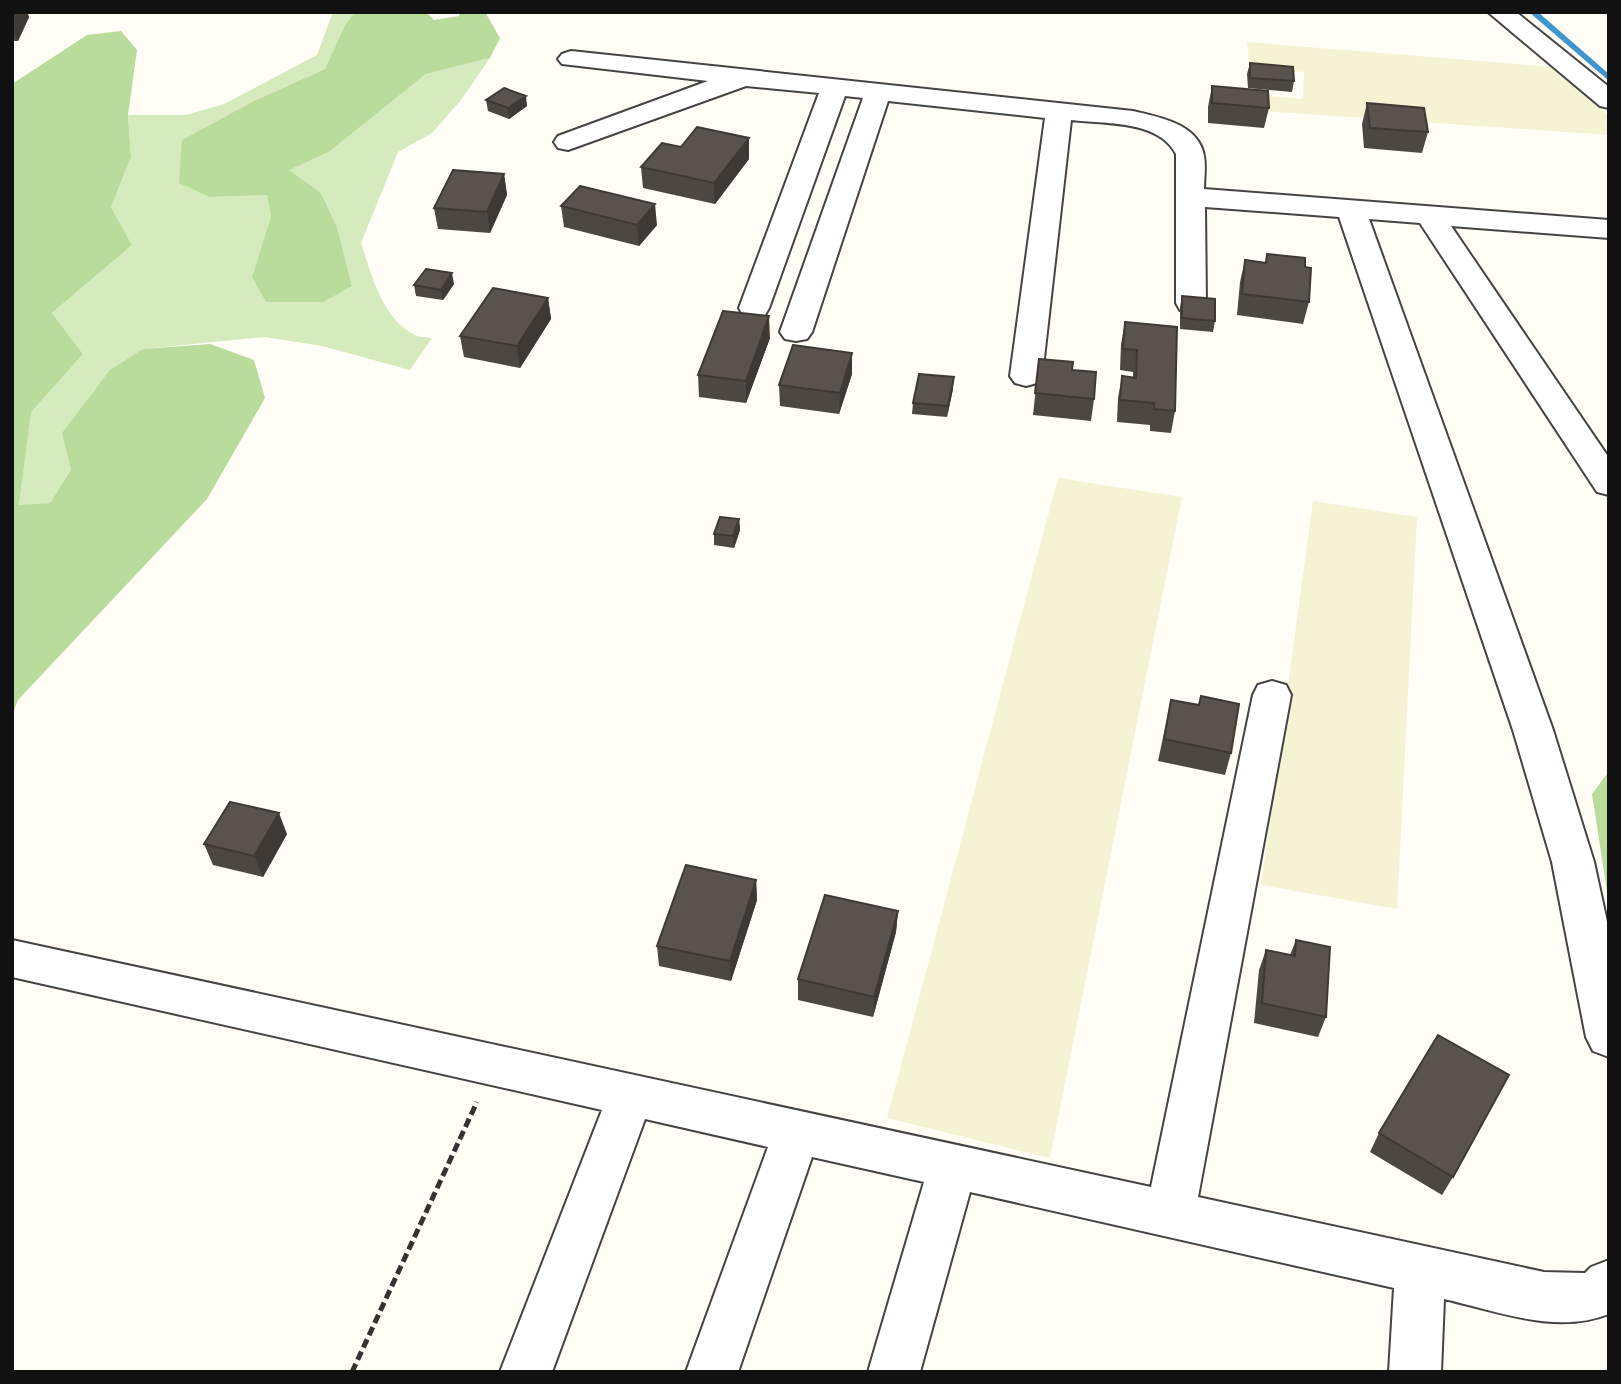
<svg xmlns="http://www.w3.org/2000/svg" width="1621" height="1384" font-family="'Playfair Display',serif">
  <rect width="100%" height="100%" fill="#fffdf5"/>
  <path fill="#f6f3d4" d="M1247 42 1553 67 1609 116V135L1249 110 1247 94 1303 99 1304 72 1250 68Z
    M1058 478 1182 497 1050 1158 887 1118Z
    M1313 501 1417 517 1397 909 1261 885Z"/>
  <path fill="#d5ebbd" d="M333 12H355L345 25 325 69 256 100 210 197 267 195 271 216 252 277 352 286 337 227 321 193 288 170 329 152 426 74 490 58 461 100 432 133 398 152 361 243C371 273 381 315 411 333 416 337 425 337 432 338L410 370 322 346 264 337 143 349 50 503 19 506 30 412 83 354 52 313 132 245 111 207 131 157 128 115H186L224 104 317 55Z"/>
  <path fill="#b9dc9c" d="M355 12H426L434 20 459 16V12H485L500 38 490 58 426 74 329 152 289 170 321 193 337 227 352 286 323 302H266L252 277 271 216 267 195 210 197 179 183 182 140 256 100 325 69 345 25Z
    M121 31 137 50 128 115 131 157 111 207 132 245 52 313 83 354 31 412 19 505 50 503 71 469 62 433 110 370 143 349 210 344 254 360 265 398 207 499 18 700 12 715V84L87 35Z
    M1609 771V904L1592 794Z"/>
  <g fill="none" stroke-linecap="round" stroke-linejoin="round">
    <path fill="#3f96cf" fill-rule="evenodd" d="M1529 12H1538L1609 74V81Z"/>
    <defs>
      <path id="minor" d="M1488 12H1516L1609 87V108L1600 106Z
        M571 51 1133 111C1159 117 1199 124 1204 156 1206 167 1204 179 1204 189L1609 220V238L1451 226 1609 458V495L1597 492 1420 223 1369 219 1553 730 1594 862 1609 931V1057L1593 1051 1586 1037 1552 862 1513 730 1339 217 1205 207 1206 303 1202 310 1191 312 1180 310 1176 303V154C1159 120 1104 124 1071 120L1042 376 1037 383 1026 386 1015 383 1010 376 1045 118 888 101 812 332 807 339 796 341 785 339 780 332 863 98 845 96 769 308 765 315 754 317 743 315 739 308 819 93 746 86 568 150 558 148 554 142 558 136 708 81 562 64 558 59 562 54Z
        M1272 681 1286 685 1291 695 1198 1197 1544 1272 1585 1273 1591 1267 1609 1260V1314C1556 1335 1497 1311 1444 1299L1441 1372H1389L1394 1288 970 1192 920 1372H868L924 1182 812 1157 738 1372H686L768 1147 645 1119 552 1372H500L602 1110 12 977V940L1151 1187 1253 695 1258 685Z"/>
    </defs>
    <use href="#minor" stroke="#444" stroke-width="4"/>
    <path stroke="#333" stroke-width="5" stroke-dasharray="9 4.5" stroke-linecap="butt" d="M352 1372 477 1102"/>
    <use href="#minor" fill="#fff" fill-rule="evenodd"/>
  </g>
  <path fill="#4d4742" d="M12 12H27L29 17 18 41H12Z
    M1250 63 1294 81 1292 92 1248 88 1247 74Z
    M1212 86 1269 108 1264 128 1208 123V107Z
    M486 100 527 106 509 119 488 111Z
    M1367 103 1428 132 1422 153 1364 148 1362 124Z
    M681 147 749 159 715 204 643 188 641 167Z
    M504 174 507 195 490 233 438 229 434 208Z
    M561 206 657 225 639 246 564 227Z
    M1267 254 1305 267 1309 302 1303 324 1237 315 1240 282 1245 260 1265 263Z
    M454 284 443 300 416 296 414 285Z
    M1182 296 1215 321 1213 332 1180 329V307Z
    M548 298 551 319 520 368 464 357 460 336Z
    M1125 322 1175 411 1171 433 1150 431V425L1117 422 1118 398 1122 376 1133 377V372L1120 370 1121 344Z
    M770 338 746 403 699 397 698 375Z
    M852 353V374L839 414 780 406 779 385Z
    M1039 359 1072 370 1094 399 1091 421 1033 415Z
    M953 389 947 417 912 414 913 403Z
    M739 519 740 530 734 548 714 545V534Z
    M1201 696 1231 753 1225 775 1158 761 1171 700 1199 705Z
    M287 834 263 877 213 865 204 844Z
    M756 880 757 900 731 981 659 966 657 946Z
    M898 911 896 932 873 1017 798 1000V979Z
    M1296 940 1326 1017 1318 1037 1254 1023 1259 970 1266 950 1290 955Z
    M1379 1133 1453 1177 1442 1195 1370 1152Z"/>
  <path fill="#3f3936" d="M14 12H27L29 17 18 41 12 26V17Z
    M526 96 527 106 509 119 508 108Z
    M749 138V159L715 204 714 183Z
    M504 174 507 195 490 233 487 212Z
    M655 204 657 225 639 246 637 225Z
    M452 273 454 284 443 300 441 290Z
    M548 298 551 319 520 368 517 346Z
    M769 316 770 338 746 403V381Z
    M852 353V374L839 414 840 393Z
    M954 377 953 389 947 417 948 406Z
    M739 519 740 530 734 548 733 536Z
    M279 813 287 834 263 877 254 856Z
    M756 880 757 900 731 981 730 961Z
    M898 911 896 932 873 1017 874 997Z"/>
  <path fill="#5a524d" stroke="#3f3936" stroke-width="2" d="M1250 63 1293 67 1294 81 1250 78Z
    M1212 86 1268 91 1269 108 1212 103Z
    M504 88 526 96 508 108 486 100Z
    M1367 103 1424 108 1428 132 1370 128Z
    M697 127 749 138 714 183 641 167 662 143 681 147Z
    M453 170 504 174 487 212 434 208Z
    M580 186 655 204 637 225 561 206Z
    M1267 254 1305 258V267L1311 268 1309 302 1242 294 1245 260 1266 263Z
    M426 269 452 273 441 290 414 285Z
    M493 288 548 298 517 346 460 336Z
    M1182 296 1215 299V321L1182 318Z
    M723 311 769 316 746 381 698 375Z
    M1125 322 1177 327 1175 411 1154 409V403L1120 400 1122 376 1136 378 1137 350 1123 349Z
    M793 345 852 353 840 393 779 385Z
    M1039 359 1073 362 1072 370 1096 372 1094 399 1035 393Z
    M919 374 954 377 948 406 913 403Z
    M720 517 739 519 733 536 714 534Z
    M1201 696 1239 704 1231 753 1164 739 1171 700 1199 705Z
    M230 802 279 813 254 856 204 844Z
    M686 865 756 880 730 961 657 946Z
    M825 895 898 911 874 997 798 979Z
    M1296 940 1330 947 1326 1017 1262 1003 1266 950 1295 956Z
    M1438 1035 1509 1075 1453 1177 1379 1133Z"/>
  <rect width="1621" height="1384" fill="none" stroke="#111111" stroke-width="28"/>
</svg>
